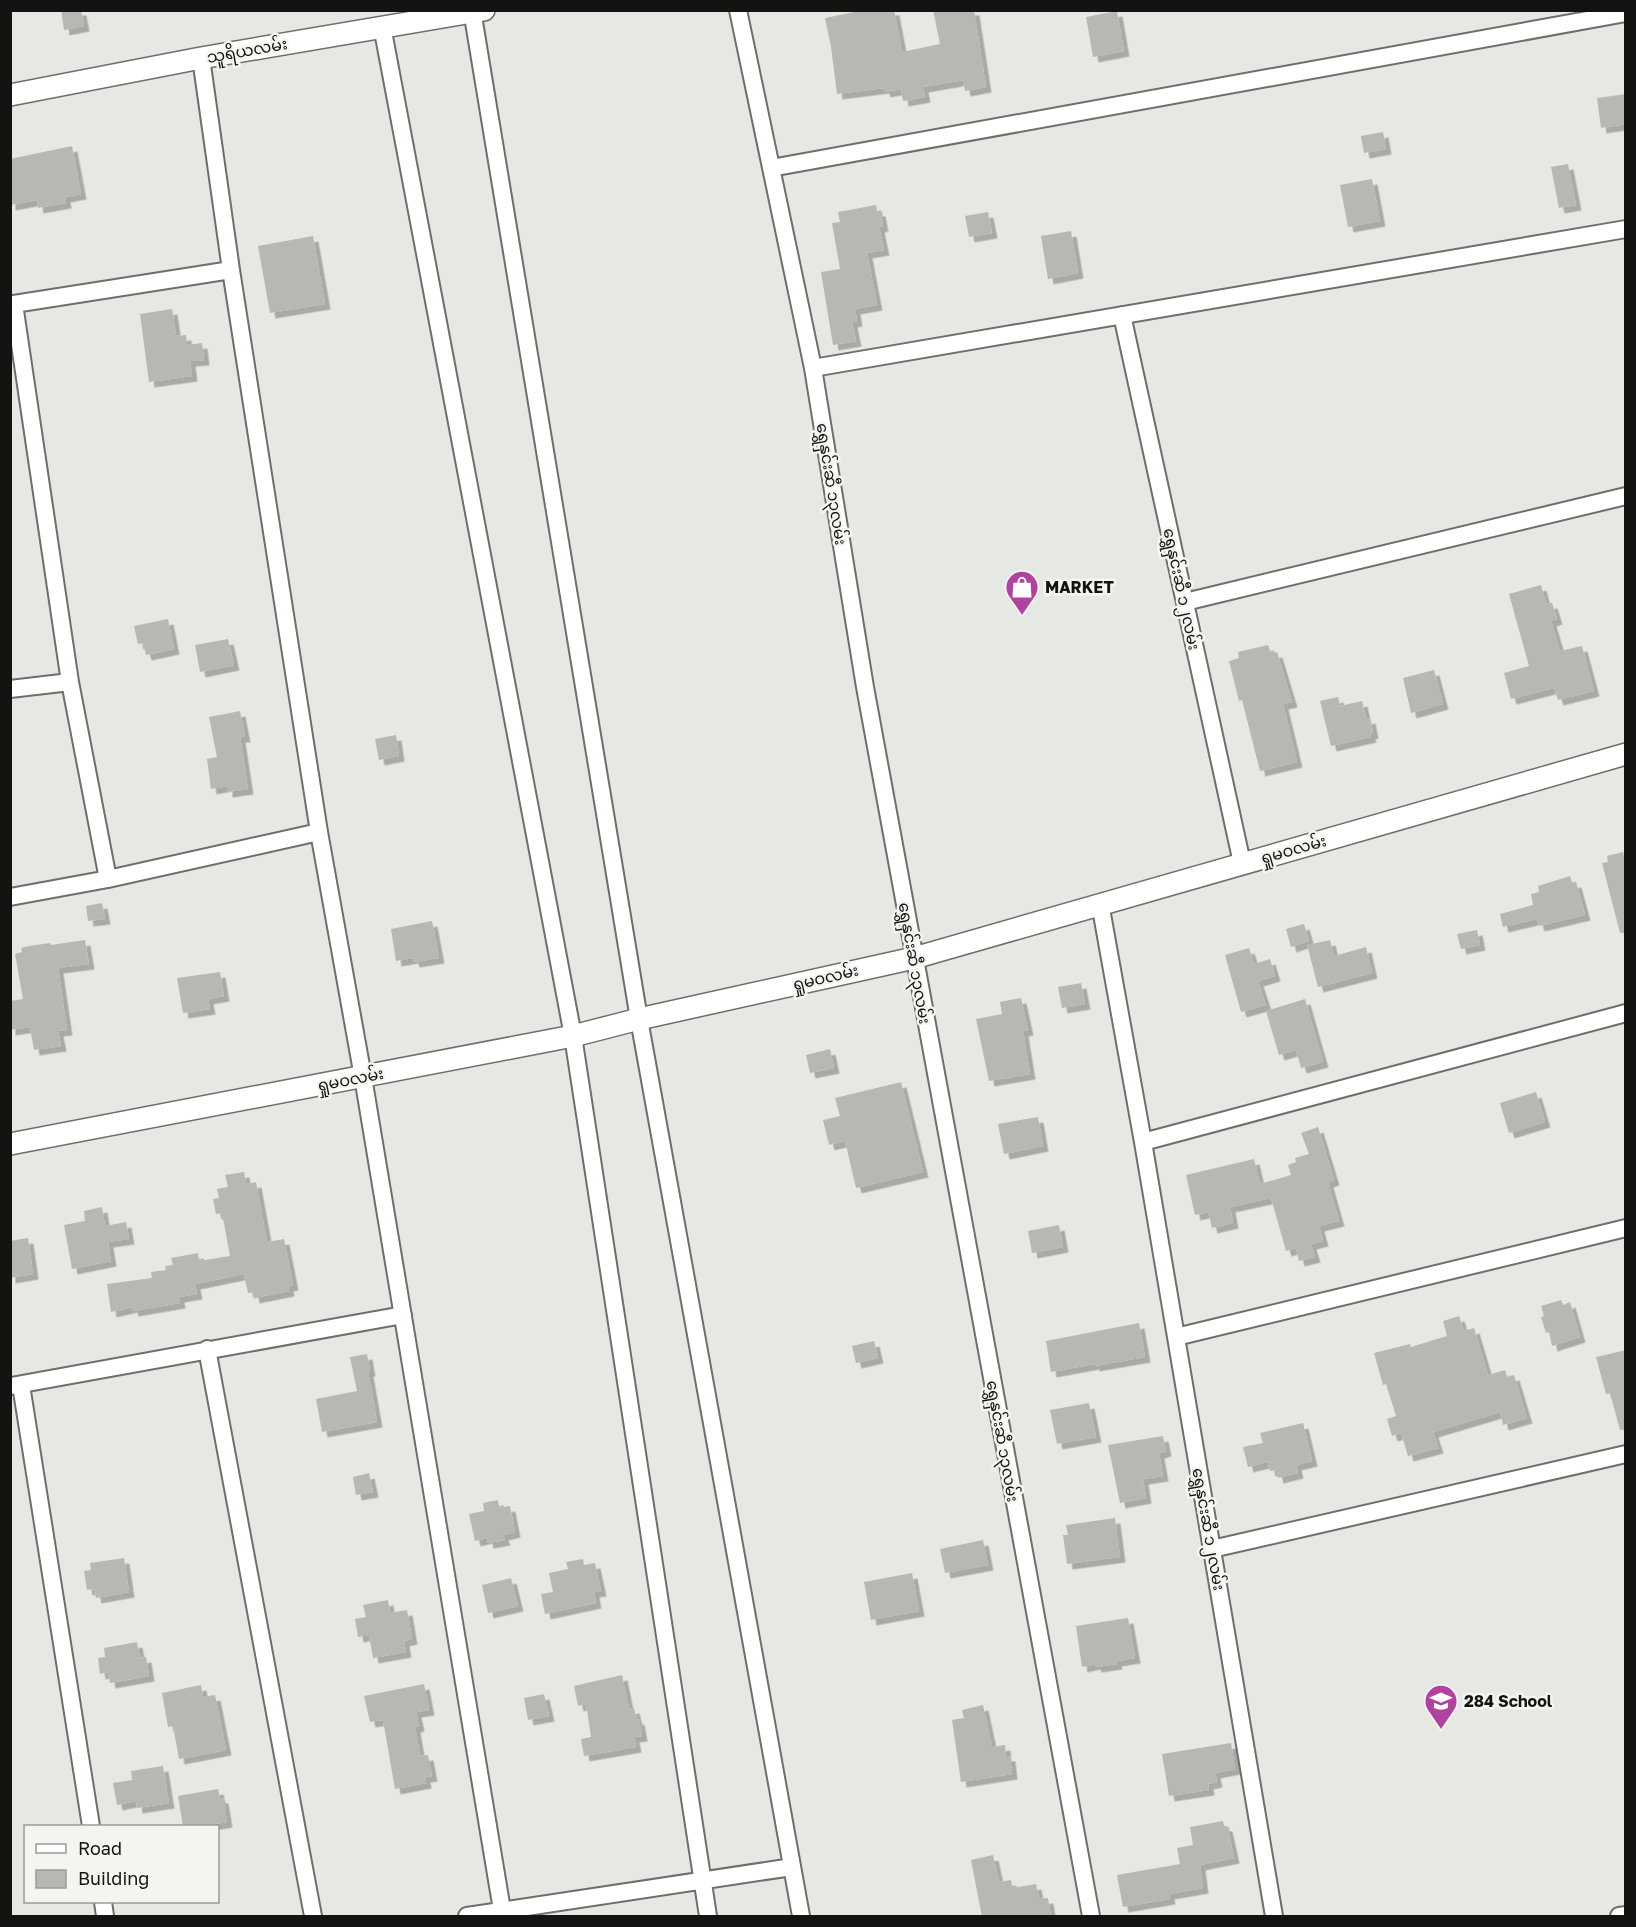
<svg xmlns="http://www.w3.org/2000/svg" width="1636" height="1927" font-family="'Golos Text','Noto Sans Myanmar',sans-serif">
  <defs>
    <filter id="shadow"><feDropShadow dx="5.5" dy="5.5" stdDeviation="0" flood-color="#0004"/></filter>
  </defs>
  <rect width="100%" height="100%" fill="#e6e8e3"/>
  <path fill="#b6b9b3" filter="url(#shadow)" d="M61 10H81L84 26 64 30Z
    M864 10H894L902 52 940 44 933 10H974L986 87 965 91 963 80 923 87 925 97 903 101 901 89 885 92 884 88 837 94 831 47 825 18Z
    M1117 11 1124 51 1093 57 1086 17Z
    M1626 94V124L1601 128 1597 98Z
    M1383 132 1386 149 1364 153 1361 136Z
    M72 146 81 194 65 197 66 203 38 208 37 200 10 205V159Z
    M1568 164 1576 205 1559 208 1551 167Z
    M1372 179 1380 221 1348 227 1340 185Z
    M876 205 877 211H880L883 226 879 227 884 250 867 253 877 305 855 309 857 321 852 322 856 341 833 345 821 272 840 269 832 223 840 222 838 212Z
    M988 212 992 233 969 237 965 216Z
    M1071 231 1078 273 1048 279 1041 236Z
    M313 236 325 304 270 313 258 246Z
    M172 309 176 336 186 335 187 345 202 343 204 360 190 361 192 376 149 382 140 314Z
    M1541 585 1546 604 1552 603 1557 619 1551 621 1560 651 1582 646 1594 691 1558 700 1554 688 1511 699 1504 673 1529 666 1509 594Z
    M168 619 174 649 146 655 143 643 138 644 134 626Z
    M228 639 234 665 200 672 195 645Z
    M1268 645 1271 653 1277 652 1292 702 1283 704 1297 762 1260 771 1242 700 1239 701 1229 661 1239 658 1238 652Z
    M1434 670 1443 704 1411 713 1403 678Z
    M1338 697 1340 706 1362 701 1366 719 1370 718 1373 733 1370 734 1371 737 1331 746 1320 701Z
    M240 711 245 737H240L248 789 227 792V786L211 789 207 759 217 757 209 717Z
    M396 735 399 756 379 760 375 739Z
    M1623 852 1626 866V933H1620L1602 863 1608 862 1607 856Z
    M1570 876 1572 883 1576 882 1585 915 1539 926 1537 919 1503 927 1500 914 1533 905 1531 894 1539 892 1538 886Z
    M102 903 105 919 88 921 86 906Z
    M432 921 439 958 414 962 413 958 396 961 391 929Z
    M1304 924 1309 941 1291 947 1286 929Z
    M1477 930 1480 945 1461 949 1457 934Z
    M85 940 89 964 58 968 67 1030 58 1031 61 1046 34 1050 30 1027 10 1030V1001L23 999 15 954 22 952 21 948 29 946 50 943 51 945Z
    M1330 940 1334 956 1366 947 1372 973 1318 987 1307 945Z
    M1249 948 1254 964 1270 959 1275 976 1258 981 1266 1005 1241 1012 1225 955Z
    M220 972 224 996 208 999 210 1009 183 1013 177 978Z
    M1081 983 1085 1004 1062 1008 1058 987Z
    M1021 998 1028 1030 1023 1031 1030 1074 989 1081 976 1019 1002 1014 1000 1002Z
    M1305 999 1323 1062 1301 1068 1296 1050 1279 1055 1266 1011Z
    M830 1049 834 1068 810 1073 806 1055Z
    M901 1082 923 1172 856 1188 845 1141 829 1145 823 1120 840 1116 835 1098Z
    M1536 1092 1545 1122 1509 1133 1500 1103Z
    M1038 1117 1043 1146 1004 1154 998 1124Z
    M1318 1127 1334 1180 1328 1182 1339 1221 1319 1226 1323 1241 1311 1244 1315 1257 1299 1261 1296 1248 1286 1251 1271 1198 1230 1207 1233 1223 1212 1228 1208 1212 1195 1215 1186 1175 1254 1159 1260 1184 1291 1175 1288 1165 1296 1162 1295 1158 1309 1154 1301 1133Z
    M244 1172 246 1184 256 1182 267 1242 284 1239 293 1285 288 1286 289 1291 254 1298 253 1292 248 1293 244 1274 195 1284 197 1294 179 1297 180 1303 133 1311 132 1307 111 1312 107 1284 152 1278 151 1272 166 1270 165 1266 173 1265 171 1258 198 1253 199 1261 230 1256 222 1213 216 1214 213 1199 219 1198 217 1189 228 1187 225 1175Z
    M102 1207 105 1226 126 1222 129 1239 108 1242 111 1261 72 1269 64 1225 85 1221 84 1211Z
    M1059 1225 1063 1247 1032 1253 1028 1231Z
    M28 1238 33 1274 10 1278V1241Z
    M1561 1300 1563 1305 1570 1302 1580 1337 1552 1346 1549 1332 1546 1333 1541 1317 1544 1316 1541 1306Z
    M1459 1316 1464 1331 1474 1328 1488 1375 1505 1370 1507 1377 1514 1375 1527 1418 1503 1425 1500 1412 1433 1432 1438 1448 1408 1456 1401 1433 1392 1436 1387 1419 1396 1416 1386 1384 1383 1385 1374 1353 1410 1344 1411 1347 1447 1336 1443 1321Z
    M1139 1323 1145 1357 1094 1366V1364L1051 1372 1046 1341Z
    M874 1341 878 1358 856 1363 852 1346Z
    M1626 1350V1430H1620L1610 1393 1606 1394 1596 1357Z
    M367 1354 370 1371H368L377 1422 322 1432 316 1399 357 1391 350 1357Z
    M1089 1403 1096 1437 1057 1444 1050 1410Z
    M1303 1423 1312 1461 1296 1465 1298 1473 1278 1478 1276 1470 1270 1471 1268 1462 1248 1467 1243 1447 1263 1443 1260 1433Z
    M1163 1436 1166 1451 1159 1453 1163 1476 1143 1479 1146 1498 1120 1503 1108 1445Z
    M369 1473 373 1492 356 1495 353 1477Z
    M498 1500 499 1508 510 1506 515 1532 503 1535 505 1540 488 1543 487 1538 475 1541 469 1514 484 1511 483 1503Z
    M1115 1518 1120 1557 1067 1564 1063 1535H1068L1066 1525Z
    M983 1540 988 1565 945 1573 940 1549Z
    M124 1558 129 1592 96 1598 94 1589 87 1590 84 1571 91 1570 90 1563Z
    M583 1559 584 1565 595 1563 601 1591 594 1592 596 1603 545 1614 541 1594 553 1592 549 1573 568 1569 566 1562Z
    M912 1573 919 1611 871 1620 864 1582Z
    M511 1578 518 1606 488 1613 482 1585Z
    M388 1600 390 1613 407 1610 412 1639 404 1641 406 1652 373 1658 369 1635 358 1637 355 1619 366 1617 363 1605Z
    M1128 1618 1135 1658 1116 1661 1117 1664 1096 1667 1095 1664 1082 1667 1076 1626Z
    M137 1642 140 1658 146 1657 149 1676 110 1683 108 1672 100 1674 98 1658 105 1657 104 1648Z
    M622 1675 629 1709 634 1708 637 1720 639 1719 642 1736 634 1737 636 1747 584 1756 581 1739 591 1737 586 1704 578 1706 574 1686Z
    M424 1684 429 1710 416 1712 419 1726 415 1727 420 1756 428 1755 432 1776 425 1777 426 1783 395 1789 383 1720 370 1722 364 1696Z
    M201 1685 203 1697 215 1695 226 1750 179 1759 173 1726 168 1727 162 1693Z
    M544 1694 549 1716 528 1720 524 1698Z
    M983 1705 992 1747 1005 1745 1006 1756H1010L1012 1774 961 1782 952 1720 964 1718 962 1710Z
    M1231 1743 1235 1769 1215 1773 1217 1782 1208 1784 1209 1790 1169 1796 1162 1754Z
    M163 1766 169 1803 137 1808 136 1801 117 1805 113 1783 132 1780 131 1771Z
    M218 1789 220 1798H223L227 1822 199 1827H183L178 1796Z
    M1223 1821 1224 1826H1227L1234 1858 1200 1865 1203 1888 1169 1894 1170 1899 1123 1907 1117 1875 1180 1864 1177 1848 1193 1845 1190 1827Z
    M993 1855 999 1882 1011 1880 1013 1888 1036 1884 1039 1899 1048 1898 1051 1917H982L971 1860Z"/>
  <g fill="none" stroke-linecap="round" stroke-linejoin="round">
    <defs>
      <path id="minor" d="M472 10 639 1019 801 1916
        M738 10 813 368 865 687 1091 1916
        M382 26 573 1036 708 1916
        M201 58 231 270 319 832 363 1077 503 1916
        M771 168 1626 13
        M14 304 231 270
        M10 305 14 304 70 682 108 879 10 897
        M1122 315 1242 863
        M813 368 1626 229
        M1185 602 1626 496
        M10 689 70 682
        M108 879 319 832
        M1100 903 1143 1142 1274 1916
        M1143 1142 1626 1013
        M1176 1337 1626 1228
        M207 1349 313 1916
        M21 1385 91 1826
        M11 1386 403 1315
        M1212 1549 1626 1454
        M103 1902 105 1916
        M467 1916 792 1867
        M1619 1916 1626 1915"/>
      <path id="tertiary" d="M10 95 201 58 484 10
        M10 1144 573 1036 639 1019 914 958 1626 754"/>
    </defs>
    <use href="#minor" stroke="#6d6f6a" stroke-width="20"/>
    <use href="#tertiary" stroke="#6d6f6a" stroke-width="24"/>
    <use href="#minor" stroke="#fff" stroke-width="16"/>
    <use href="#tertiary" stroke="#fff" stroke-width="21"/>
  </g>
  <defs>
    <symbol id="shop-pin" viewBox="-11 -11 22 30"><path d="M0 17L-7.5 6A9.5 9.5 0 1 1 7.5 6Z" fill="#b142a0" stroke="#f3f6f0"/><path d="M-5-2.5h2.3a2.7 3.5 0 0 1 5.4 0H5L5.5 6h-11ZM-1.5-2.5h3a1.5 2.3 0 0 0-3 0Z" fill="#fff"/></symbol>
    <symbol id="school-pin" viewBox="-11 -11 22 30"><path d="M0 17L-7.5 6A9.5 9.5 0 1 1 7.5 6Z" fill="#b142a0" stroke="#f3f6f0"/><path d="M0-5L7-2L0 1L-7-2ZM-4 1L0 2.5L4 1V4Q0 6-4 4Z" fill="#fff"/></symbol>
  </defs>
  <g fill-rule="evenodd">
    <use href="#shop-pin" x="1003" y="568" width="38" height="52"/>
    <use href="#school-pin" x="1422" y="1682" width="38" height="52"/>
  </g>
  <g text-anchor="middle" stroke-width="5" stroke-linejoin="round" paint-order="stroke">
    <g font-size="16" fill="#131412" stroke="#f3f6f0">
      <text transform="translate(247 50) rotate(-10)" y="6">သူရိယလမ်း</text>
      <text transform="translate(832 484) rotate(81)" y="6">ရွှေနှင်းဆီ ၁၃လမ်း</text>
      <text transform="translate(1182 589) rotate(78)" y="6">ရွှေနှင်းဆီ ၁၂လမ်း</text>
      <text transform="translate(1293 849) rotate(-16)" y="6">ရှုမဝလမ်း</text>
      <text transform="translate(915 963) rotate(80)" y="6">ရွှေနှင်းဆီ ၁၃လမ်း</text>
      <text transform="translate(825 977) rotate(-13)" y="6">ရှုမဝလမ်း</text>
      <text transform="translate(350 1079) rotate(-11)" y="6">ရှုမဝလမ်း</text>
      <text transform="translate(1003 1441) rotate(80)" y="6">ရွှေနှင်းဆီ ၁၃လမ်း</text>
      <text transform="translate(1209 1529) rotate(80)" y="6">ရွှေနှင်းဆီ ၁၂လမ်း</text>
    </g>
    <g font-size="16" font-weight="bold" fill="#131412" stroke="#f3f6f0" text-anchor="start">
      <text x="1045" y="593">MARKET</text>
      <text x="1464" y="1707">284 School</text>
    </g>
  </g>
  <rect width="1636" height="1927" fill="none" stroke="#131412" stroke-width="24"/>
  <rect x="24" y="1825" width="195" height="78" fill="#f3f6f0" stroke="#999c97" stroke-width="1.5"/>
  <rect x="36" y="1844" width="30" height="9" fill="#ffffff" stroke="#999c97" stroke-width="1.5"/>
  <text x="78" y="1855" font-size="18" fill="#131412">Road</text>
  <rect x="36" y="1870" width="30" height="18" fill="#b6b9b3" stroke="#999c97" stroke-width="1.5"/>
  <text x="78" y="1885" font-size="18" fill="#131412">Building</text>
</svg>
